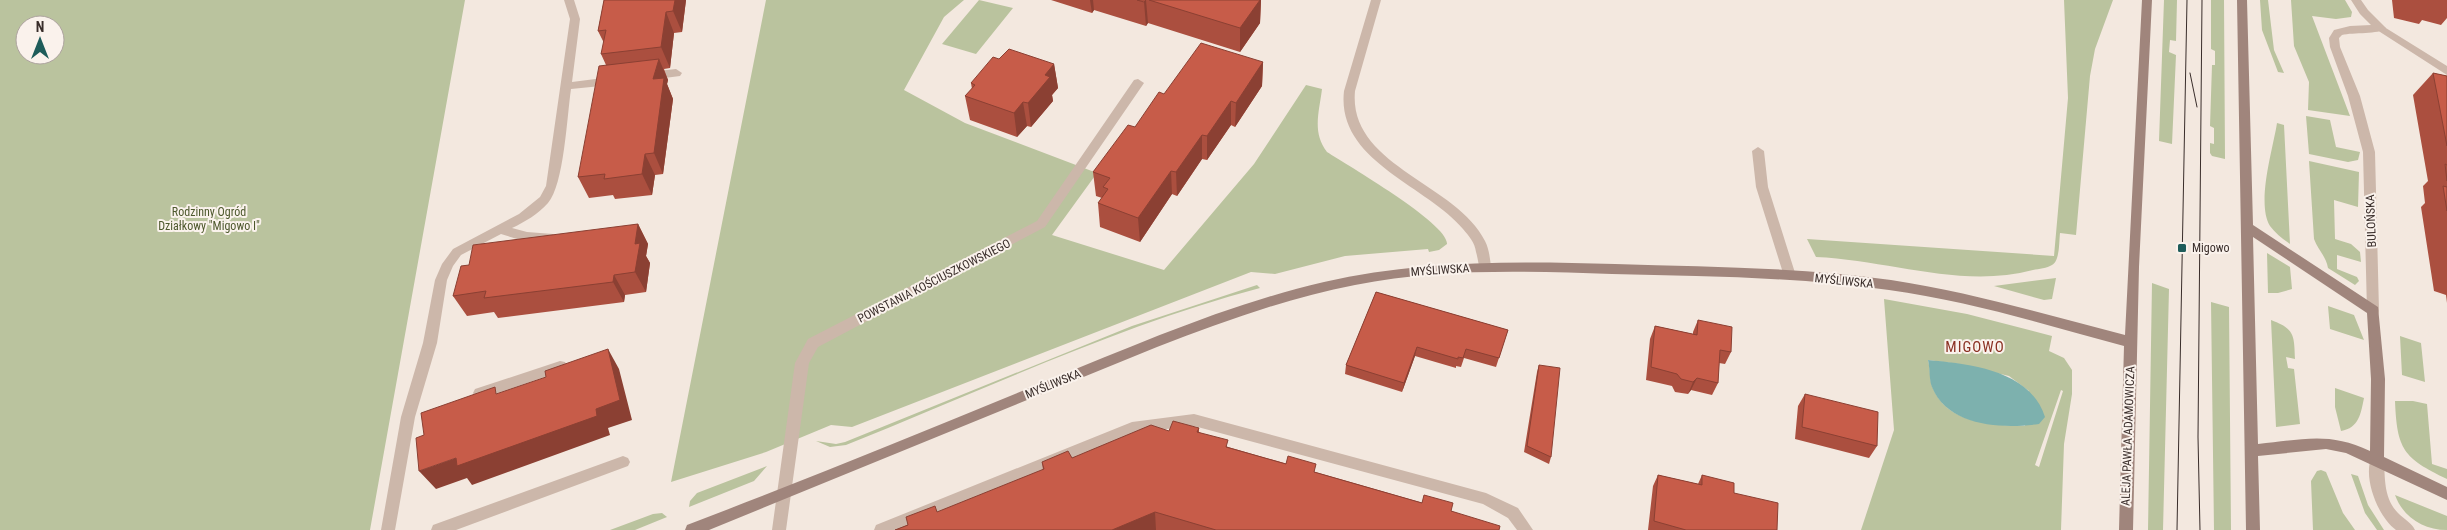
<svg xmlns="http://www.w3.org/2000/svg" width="2447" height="530" font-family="'Roboto Condensed',sans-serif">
  <rect width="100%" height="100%" fill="#f3e8df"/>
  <path fill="#bac39e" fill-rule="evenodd" d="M0 0H465L370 530H0ZM25 25H55V55H25Z
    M766 0H964L944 17 904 90 965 123 1097 173 1052 235 1164 270 1254 164 1306 85 1322 89C1319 113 1312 132 1327 152 1347 165 1449 224 1447 244L1439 250 1429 252 1428 249 1345 256 1275 274 1251 272 852 427 831 425 766 452 671 482Z
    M979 0 1013 8 976 54 942 44Z
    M2064 0H2113L2095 49 2090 76 2076 235 2060 233C2059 241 2060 261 2052 265 2047 268 2039 269 2033 270 1961 289 1889 260 1816 257L1807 239 2054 256 2068 98Z
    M2164 0H2177L2176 41 2170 40 2169 52 2176 55 2172 144 2159 141Z
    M2211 0H2224L2225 159 2212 156 2210 153V143L2214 144V128L2210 126 2212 65H2215V51L2211 49Z
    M2260 0H2268L2274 50 2284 73 2278 72 2262 30Z
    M2291 0H2345L2352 12 2351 17 2336 19 2312 16 2350 116 2308 110 2309 82 2294 46Z
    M2306 116 2330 120 2336 147 2360 152 2358 160 2348 162 2309 154Z
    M2277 123 2284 125 2290 244C2283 239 2275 233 2270 226 2256 203 2273 149 2277 123Z
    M2309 161 2359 172 2358 207 2334 200 2335 239 2351 244 2360 252 2361 262 2337 255V269L2357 277 2359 281 2355 285 2328 268C2326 256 2318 250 2314 239Z
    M2267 253 2290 267 2292 289 2278 293H2268Z
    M2056 278 2052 299 2044 300 1994 286Z
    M2152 283 2169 289 2163 530H2148Z
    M1257 285 1260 288C1120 325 981 391 846 445L830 447 816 441 836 444 845 442 1132 326Z
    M1884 299 1967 314 2052 336 2049 351 2064 358 2072 370V394L2064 444 2061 530H1861L1894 430ZM1928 360 1959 364 2009 376 2029 391 2025 426C1992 425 1946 424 1932 386 1930 381 1930 367 1928 360ZM2061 390 2063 391 2039 467 2035 465Z
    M2211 302 2229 307 2231 530H2214Z
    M2328 306 2354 315 2364 340 2330 329Z
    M2271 320C2295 329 2294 335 2295 359L2286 357 2288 368 2294 369 2300 424 2276 427Z
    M2400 336 2421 343 2425 382 2402 375Z
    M2335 388 2364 398C2361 413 2359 428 2341 431L2335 407Z
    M2395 401H2413L2427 404 2432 464 2447 469V479C2403 458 2397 449 2395 401Z
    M767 466 754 481 689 507 690 501 697 493Z
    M2321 470 2326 472 2343 513 2355 530H2313L2311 481 2317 471Z
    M2351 474 2358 476 2368 505 2384 530H2377L2365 513Z
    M2395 495 2447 516V530C2423 530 2403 517 2395 495Z
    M662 513 667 517 635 530H610L653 514Z"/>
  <path fill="#7db1ae" d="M1928 360C1970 364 2030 370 2045 417L2039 424C2003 429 1948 427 1932 387 1929 380 1930 368 1928 360Z"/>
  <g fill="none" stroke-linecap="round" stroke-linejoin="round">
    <path fill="#ccb7aa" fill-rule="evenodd" d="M2381 25 2447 66V75L2377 30 2376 28Z
      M1758 147 1764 151 1768 187 1796 276 1794 279H1786L1784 276 1756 187 1752 151Z
      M2377 454 2382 456 2384 460C2385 479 2384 499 2398 513 2404 519 2412 523 2415 530H2396C2378 517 2362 477 2372 456Z"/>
    <path fill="#ccb7aa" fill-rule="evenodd" d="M564 0H574L580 19 572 82 611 77 617 81 611 85 571 89C567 116 564 185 548 203 538 214 525 222 512 228L527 232 553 234 555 237 553 240 527 242 501 234 461 255 453 266 447 280 437 343 415 417 395 530H381L401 417 423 343 435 280 442 264 453 249 519 214 540 197 546 186 570 19Z
      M1371 0H1381L1355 91C1348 166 1456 183 1485 241 1489 249 1490 258 1491 267L1489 270H1481C1478 265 1478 258 1476 252 1475 243 1469 236 1463 229 1426 185 1336 161 1344 91Z
      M2351 0H2361L2368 10 2386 28C2379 35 2353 32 2342 35L2339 38 2340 47 2360 96 2375 152 2379 311 2378 315H2368L2367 311 2363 152 2348 96 2330 47 2329 38 2334 30 2350 26 2371 25 2360 14Z
      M676 69 682 73 680 76 649 80 643 76 649 72Z
      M1138 79 1144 83 1142 86 1045 227 818 347 809 363 786 530H772L795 363 808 339 1037 221 1134 80Z
      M560 361 565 362 567 366 565 370 480 399 475 397 473 393 475 389Z
      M1194 414 1486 493 1518 508 1533 530H1517L1508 518 1483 504 1194 426 1138 432 897 530H874L876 525 1132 422Z
      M623 456 628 458 630 462 628 466 456 530H431L433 525Z"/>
    <path fill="#a0857c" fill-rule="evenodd" d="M2142 0H2152L2139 267 2133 530H2119L2124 346C2047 325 1969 301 1889 290 1797 277 1704 276 1612 274 1527 271 1440 268 1355 285 1287 298 1222 322 1157 347L709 530H685L687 525C808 479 928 430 1049 380 1138 344 1229 304 1324 282 1419 260 1517 261 1615 264 1707 267 1800 267 1891 280 1970 292 2048 315 2125 335Z
      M2237 0H2247L2253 225 2378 307 2385 379 2384 457 2447 487V500L2346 453 2326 449 2258 456 2260 530H2246ZM2253 237 2367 313 2371 379 2370 451C2328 431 2302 440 2258 444Z"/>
    <path stroke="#392d2a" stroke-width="1" d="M2190 73 2197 107
      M2177 530 2187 0
      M2200 530 2198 437 2202 0"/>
  </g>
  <path fill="#ab4f3f" d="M604 0H686L682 32 674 33 670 68 664 69 668 80 667 84 673 99 663 174 655 175 652 195 615 199 613 195 589 198 578 177 606 65 601 54 604 43 598 31Z
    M1051 0H1261L1260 23 1240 52 1148 23 1146 26 1094 10 1092 13Z
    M2392 0H2447V18L2441 25 2422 20 2419 24 2394 18Z
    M999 59 1054 64 1058 88 1052 95 1053 101 1031 127 1027 126 1017 137 970 120 965 96 972 89 971 83Z
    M1263 62 1262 86 1235 127 1231 125 1207 160 1202 159 1177 196 1172 194 1140 242 1100 227 1098 203 1102 198 1096 196 1093 172 1135 127 1164 94Z
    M2433 73 2447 76V303L2446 295 2434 291 2421 207 2425 203 2423 186 2428 181 2413 95Z
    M638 224 648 244 646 256 650 263 646 292 625 295 624 302 498 318 494 312 467 316 453 296 469 265Z
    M1376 292 1508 330 1496 367 1464 358 1461 367 1456 366V368L1415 356 1402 392 1345 374 1346 365Z
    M1698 320 1731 352 1725 364 1719 363 1718 383 1712 395 1691 390 1688 394 1675 392 1672 386 1646 380 1650 339 1655 326 1693 334V332Z
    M1539 365 1551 457 1549 464 1524 452 1537 372Z
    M1805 394 1877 446 1869 458 1795 439 1798 406Z
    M1199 428V432L1228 447 1451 511 1499 530H895L1043 470 1042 462 1072 458 1169 431Z
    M1658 475 1698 484 1702 475 1734 493 1777 530H1648L1653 486Z"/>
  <path fill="#8b4033" d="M675 0H686L682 32 673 11Z
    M1090 0H1093L1094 10 1092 13Z
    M1146 0 1148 23 1146 26 1144 2Z
    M1260 0H1261L1260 23 1240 52V28Z
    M666 12 674 33 670 68 661 47Z
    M659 59 668 80 667 84 673 99 663 174 654 153 653 79Z
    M1263 62 1262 86 1235 127 1236 103Z
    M1054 64 1058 88 1052 95 1053 101 1031 127 1028 103 1045 75Z
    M1231 101V125L1207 160V136Z
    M1023 102 1027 126 1017 137 1014 113Z
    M1202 135V159L1177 196 1176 172Z
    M645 154 655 175 652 195 642 174Z
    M1171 171 1172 194 1140 242 1138 218Z
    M638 224 648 244 646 256 650 263 646 292 635 272V244Z
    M614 275 625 295 624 302 613 282Z
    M1417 347 1415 356 1402 392 1404 383Z
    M608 349 619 369 632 420 608 428 610 435 472 485 467 478 436 489 419 471 596 409Z
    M1697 378 1691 390 1688 394 1693 382Z
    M1155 512 1156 530H1112Z"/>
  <path fill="#c75c49" stroke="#8b4033" d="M604 0H675L673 11 666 12 661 47 601 54 606 30 598 31Z
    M1137 0H1146L1144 2Z
    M1149 0H1260L1240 28Z
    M1201 43 1263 62 1236 103 1231 101 1207 136 1202 135 1176 172 1171 171 1138 218 1098 203 1108 189 1103 187 1110 178 1093 172 1128 125 1135 127 1159 92 1164 94Z
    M1009 49 1054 64 1045 75 1050 77 1028 103 1023 102 1014 113 965 96 975 85 971 83 993 57 999 59Z
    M659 59 653 79 664 78 654 153 645 154 642 174 604 179 605 174 578 177 599 66Z
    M2433 73 2447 76V146Z
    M2445 164 2447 165V181Z
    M2443 186 2447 187V211Z
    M638 224 635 244 640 243 635 272 614 275 613 282 484 298 486 291 453 296 461 266 469 265 473 245Z
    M1376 292 1508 330 1499 358 1466 349 1463 358 1458 357V359L1417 347 1404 383 1346 365Z
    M1698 320 1732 327 1731 352 1720 350 1718 383 1697 378 1693 382 1681 379 1677 374 1651 367 1655 326 1697 335Z
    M608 349 620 400 596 409 597 416 457 466 456 458 419 471 416 438 424 435 421 413 495 387 496 394 546 377 545 371Z
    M1539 365 1560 368 1551 457 1527 446Z
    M1805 394 1878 412 1877 446 1802 427Z
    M1173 421 1199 428 1197 432 1228 440 1226 447 1286 464 1288 456 1316 464 1314 472 1422 503 1424 495 1453 503 1451 511 1500 526 1499 530H1216L1155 512 1112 530H895L908 525 906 517 935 506 937 512 1044 469 1042 462 1068 451 1072 458 1151 425 1169 431Z
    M1658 475 1702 485V475L1734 483V493L1778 503 1777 530H1686L1654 521Z"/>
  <rect fill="#1e5c5a" stroke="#faf2ec" stroke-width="2" x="2177" y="243" width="10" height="10" rx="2.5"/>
  <g text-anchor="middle" stroke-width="4" stroke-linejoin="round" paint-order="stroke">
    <g font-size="12" fill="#4d582d" stroke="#faf2ec">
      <text x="209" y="216">Rodzinny Ogród<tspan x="209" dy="14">Działkowy "Migowo I"</tspan></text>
    </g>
    <g font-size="12" fill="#392d2a" stroke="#faf2ec">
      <text transform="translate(2371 221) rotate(-92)" y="4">BULOŃSKA</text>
      <text transform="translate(1440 270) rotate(-4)" y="4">MYŚLIWSKA</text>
      <text transform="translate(934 281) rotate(-27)" y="4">POWSTANIA KOŚCIUSZKOWSKIEGO</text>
      <text transform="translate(1844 281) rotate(6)" y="4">MYŚLIWSKA</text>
      <text transform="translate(1053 384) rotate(-22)" y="4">MYŚLIWSKA</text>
      <text transform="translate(2128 436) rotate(-88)" y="4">ALEJA PAWŁA ADAMOWICZA</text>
    </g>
    <g font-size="12" fill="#392d2a" stroke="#faf2ec" text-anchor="start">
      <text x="2192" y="252">Migowo</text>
    </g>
    <g font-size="15" letter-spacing="1" fill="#8a3022" stroke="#faf2ec">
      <text x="1975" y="352">MIGOWO</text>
    </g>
  </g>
  <g transform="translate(40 40)"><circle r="24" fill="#faf2ec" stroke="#ada39e"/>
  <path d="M0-4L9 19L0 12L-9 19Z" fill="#1e5c5a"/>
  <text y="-8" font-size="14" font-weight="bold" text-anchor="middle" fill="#392d2a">N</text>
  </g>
</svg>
